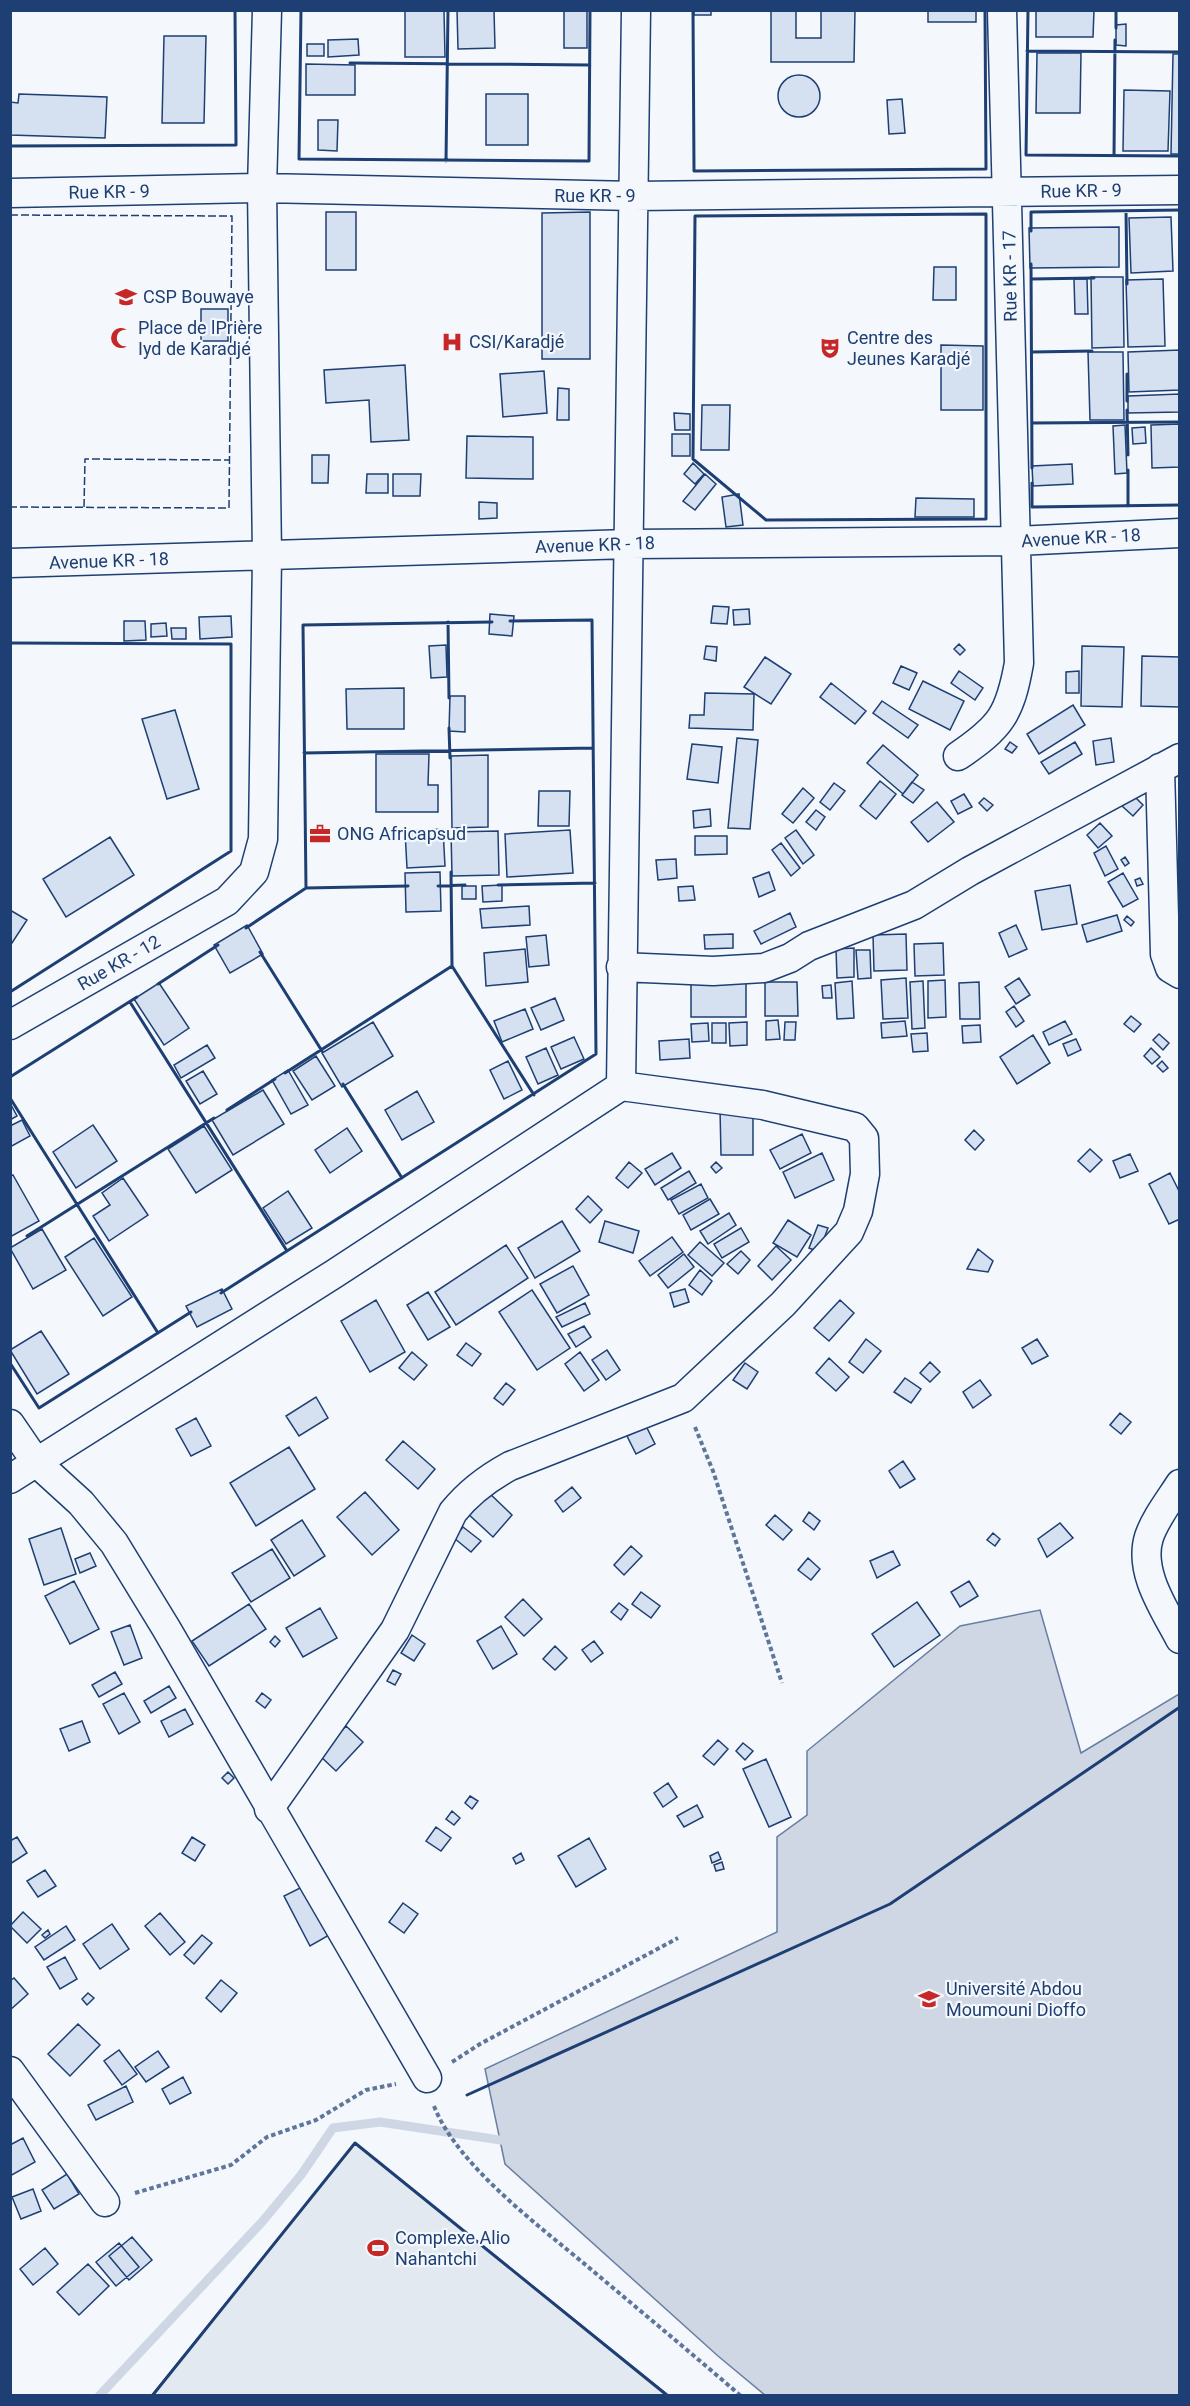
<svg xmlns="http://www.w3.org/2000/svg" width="1190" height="2406" font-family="Roboto,sans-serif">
  <rect width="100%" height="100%" fill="#f4f7fb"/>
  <path fill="#e3e9f0" stroke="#687fa3" stroke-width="1.5" d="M355 2143 668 2395H152Z"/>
  <path fill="#cfd7e4" stroke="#687fa3" stroke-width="1.5" d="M1040 1610 1081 1753 1179 1694V2395H765L718 2356 505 2164 485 2069 777 1932V1837L807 1815V1751L960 1626Z"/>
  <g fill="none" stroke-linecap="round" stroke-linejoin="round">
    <path stroke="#cfd7e4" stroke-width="9" d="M99 2396 262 2222 301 2175 333 2128 380 2122 513 2142"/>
  </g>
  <path fill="#d5e0f0" stroke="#1d3f73" stroke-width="1.5" d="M457 10H494L495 48 458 49Z
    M564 10H587V48H564Z
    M694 10H711V15H694Z
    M771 10H796V38H821V10H855L854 62H771Z
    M928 10H976V22H928Z
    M1036 10H1094L1093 37H1036Z
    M405 11H444L445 57H405Z
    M1126 24V46L1116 45V25Z
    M164 36H206L204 123H162Z
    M358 39 359 55 328 57V40Z
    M307 44H324V56H307Z
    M1037 53H1081L1080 113H1036Z
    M1173 54H1180V154H1171Z
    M306 64 355 65V95H306Z
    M778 96a21 21 0 1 1 42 0a21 21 0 1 1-42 0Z
    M1124 90 1170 91 1168 151H1123Z
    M19 94 107 97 105 138 10 135V102L18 103Z
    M486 94H528V145H486Z
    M902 99 905 133 889 134 887 100Z
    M318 120H338L337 151 318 150Z
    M326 212H356V270H326Z
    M590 212V359H542V213Z
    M1171 217 1173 271 1131 273 1129 218Z
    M1119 227V267L1030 268 1029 228Z
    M934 267H956V300H933Z
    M1091 277H1123L1124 347 1092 348Z
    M1074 279H1087L1088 314H1075Z
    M1163 279 1165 346 1128 347 1126 280Z
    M201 309H228V341H201Z
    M941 345 983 346V410H941Z
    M1180 350V390L1129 392 1128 352Z
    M1088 352H1123L1124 420H1090Z
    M405 365 409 440 371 442 369 400 326 403 324 370Z
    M544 371 547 413 503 417 500 374Z
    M558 388 569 389V420H557Z
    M1180 394V412L1128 413V396Z
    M702 405H730L729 450H701Z
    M674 413 690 414V430H675Z
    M1180 424V467L1152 468 1151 425Z
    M1125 425 1127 473 1115 474 1113 426Z
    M1145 427 1146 443 1133 444 1132 428Z
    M672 434H690V456H672Z
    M467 436 533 437V479L466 478Z
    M312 455H329L328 483H312Z
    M693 463 704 474 695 484 684 474Z
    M1072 464 1073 484 1033 486 1032 466Z
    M367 474H388V493H366Z
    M393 474H421L420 496H393Z
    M705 474 716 484 695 510 683 501Z
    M739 494 743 525 726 527 722 497Z
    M916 498 974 499V517H915Z
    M479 502 497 503V518L479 519Z
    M713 606 729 607 727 624 711 623Z
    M749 609 750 624 734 625 733 610Z
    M490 614 514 616 512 636 489 634Z
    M231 616 232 637 200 639 199 617Z
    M124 621H145L146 640 124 641Z
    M166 623 167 636 151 637V624Z
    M171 628H186V639H172Z
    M959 644 965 650 960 655 954 649Z
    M446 645 447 677 431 678 429 646Z
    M706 646 717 647 716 661 704 659Z
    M1082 646 1124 647 1122 707 1081 706Z
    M1142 656 1180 657V707L1141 706Z
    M765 657 791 674 771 704 744 687Z
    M901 666 917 673 909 690 893 683Z
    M959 671 983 688 975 700 951 683Z
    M1079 671V693H1066V672Z
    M923 681 964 701 950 730 909 709Z
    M831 683 866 711 855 724 820 697Z
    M404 688V729H347L346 689Z
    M705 693 754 694 753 730 689 728 690 715H704Z
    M450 696H465V732L449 731Z
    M882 701 918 725 908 738 873 713Z
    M1073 705 1085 725 1039 754 1027 734Z
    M175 710 199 789 167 799 142 719Z
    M737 738 758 740 750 829 728 828Z
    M1111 738 1114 762 1096 765 1093 741Z
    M1010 742 1017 747 1012 753 1005 749Z
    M1075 742 1082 754 1049 774 1041 762Z
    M692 744 722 747 718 783 687 779Z
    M883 745 918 775 903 794 867 763Z
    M376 754H429L428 785H438V812H376Z
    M488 755V827L452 828 451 756Z
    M880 781 896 794 876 819 860 806Z
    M912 782 924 790 913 803 902 795Z
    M834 783 845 791 830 810 820 802Z
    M803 788 814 798 793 823 782 814Z
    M539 791H570L569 826H538Z
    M964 794 972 807 958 814 951 801Z
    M1133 795 1143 805 1133 816 1122 806Z
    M984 798 993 805 987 811 979 803Z
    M937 802 954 822 928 842 911 822Z
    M710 809 711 826 694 828 693 811Z
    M816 810 825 817 816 830 806 822Z
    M1100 823 1112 836 1098 848 1087 835Z
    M443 829 445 866 407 868 405 831Z
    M570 830 573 873 507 877 505 834Z
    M796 830 814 855 803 864 785 838Z
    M498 831 499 875 452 876 451 832Z
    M695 836H727V854L695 855Z
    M110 837 134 875 66 917 43 879Z
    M781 843 800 868 791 876 772 850Z
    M1106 846 1118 869 1105 876 1094 853Z
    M1125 857 1129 863 1125 866 1121 860Z
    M676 859 677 878 658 880 656 860Z
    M440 872 441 911 406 912 405 873Z
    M769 872 775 890 759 897 753 878Z
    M1123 873 1138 899 1123 907 1108 882Z
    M1140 878 1143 884 1137 886 1135 880Z
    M502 885V901L483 902 482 886Z
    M1070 885 1077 924 1042 930 1035 891Z
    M462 886H476V899H462Z
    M693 886 695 900 679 901 678 887Z
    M529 906 530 925 482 928 480 909Z
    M10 910 27 920 10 946Z
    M790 913 796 927 761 944 754 931Z
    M1117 915 1122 931 1087 942 1082 925Z
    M1127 916 1134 922 1131 926 1124 920Z
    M247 925 263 954 230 973 214 945Z
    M1016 925 1027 949 1009 957 999 933Z
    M733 934V948L705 949 704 935Z
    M906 934 907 970 874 971 873 935Z
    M546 935 549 965 529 967 526 937Z
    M943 943 944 975 915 976 914 944Z
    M854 948V977L837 978 836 949Z
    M525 949 528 982 486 986 484 953Z
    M856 950H870L871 978 858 979Z
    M906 978 908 1018 883 1019 881 980Z
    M1019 978 1030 995 1016 1004 1005 987Z
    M945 980 946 1017 928 1018V981Z
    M852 981 854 1018 837 1019 835 983Z
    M923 981 925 1028 912 1029 910 982Z
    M765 982H797L798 1016H765Z
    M979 982 980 1019H960L959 983Z
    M159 983 189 1028 164 1045 134 999Z
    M691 983H746V1017H691Z
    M831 985 832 998H823L822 986Z
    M555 998 564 1020 541 1030 531 1008Z
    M1014 1006 1024 1021 1016 1027 1006 1012Z
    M525 1009 533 1029 502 1042 494 1021Z
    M1131 1016 1141 1024 1134 1032 1124 1024Z
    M778 1020 780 1039 766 1040V1021Z
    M905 1021 907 1036 882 1038 881 1023Z
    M1065 1021 1072 1034 1049 1045 1043 1032Z
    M373 1022 393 1056 342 1087 322 1053Z
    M747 1022V1045L730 1046 729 1023Z
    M785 1022H796L795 1040H784Z
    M708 1023 709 1041 692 1042 691 1024Z
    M712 1023H726V1043H712Z
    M980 1025 981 1042 963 1043 962 1026Z
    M927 1033 928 1051 913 1052 911 1034Z
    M1159 1034 1169 1043 1163 1050 1153 1040Z
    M1033 1035 1050 1063 1017 1084 1000 1057Z
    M574 1037 584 1059 561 1069 551 1047Z
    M689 1039 690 1058 660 1060 659 1041Z
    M1076 1039 1081 1050 1068 1056 1063 1044Z
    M207 1045 215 1058 181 1078 174 1065Z
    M546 1048 558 1075 538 1084 526 1057Z
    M1151 1048 1160 1057 1152 1064 1144 1056Z
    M316 1056 335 1086 312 1100 293 1071Z
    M508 1061 522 1090 504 1099 490 1070Z
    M1162 1061 1168 1068 1163 1072 1157 1066Z
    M288 1070 308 1105 291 1114 272 1080Z
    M203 1071 217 1094 200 1104 186 1081Z
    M263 1090 284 1124 233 1155 212 1120Z
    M417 1091 434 1122 402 1140 385 1110Z
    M10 1103 17 1116 10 1120Z
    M753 1108V1155H721L720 1109Z
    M22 1120 30 1136 10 1147V1126Z
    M93 1125 117 1161 76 1188 53 1152Z
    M204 1126 232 1170 196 1193 168 1149Z
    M347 1128 362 1151 330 1173 315 1150Z
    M974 1130 984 1140 975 1150 965 1140Z
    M802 1134 811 1153 780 1169 770 1150Z
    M1090 1149 1102 1160 1090 1172 1078 1161Z
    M672 1153 681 1168 655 1185 645 1169Z
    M822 1153 834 1180 795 1198 783 1172Z
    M1130 1154 1138 1171 1120 1178 1113 1161Z
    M629 1162 642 1173 628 1188 616 1178Z
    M716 1162 722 1168 716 1173 711 1167Z
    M689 1171 696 1183 668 1200 661 1188Z
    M1170 1173 1180 1193V1219L1169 1224 1149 1184Z
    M13 1175 39 1221 10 1237V1176Z
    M123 1178 148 1215 109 1241 93 1216 110 1205 102 1193Z
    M701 1184 708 1198 679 1214 671 1200Z
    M288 1191 312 1228 286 1244 263 1208Z
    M588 1196 602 1210 590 1223 576 1209Z
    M710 1199 719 1214 691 1230 683 1215Z
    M729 1213 736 1225 708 1244 700 1231Z
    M788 1220 811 1235 797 1257 773 1243Z
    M562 1221 580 1251 535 1278 518 1248Z
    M605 1221 639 1231 633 1253 599 1242Z
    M818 1225 828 1228 819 1252 809 1248Z
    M741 1228 749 1242 722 1258 714 1244Z
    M42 1229 66 1270 33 1289 10 1248Z
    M672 1237 683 1252 650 1276 639 1261Z
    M94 1238 132 1297 103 1316 65 1257Z
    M700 1242 724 1263 712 1276 688 1255Z
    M506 1245 528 1278 456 1325 435 1292Z
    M776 1246 791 1260 772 1280 758 1266Z
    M978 1249 993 1261 988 1272 967 1269Z
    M741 1251 750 1260 738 1274 727 1264Z
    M684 1254 694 1267 668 1288 658 1275Z
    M573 1266 589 1295 557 1313 540 1284Z
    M700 1270 712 1281 702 1295 689 1285Z
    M222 1289 232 1309 197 1327 186 1306Z
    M685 1289 689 1302 674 1307 670 1293Z
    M532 1290 570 1348 537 1370 499 1312Z
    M428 1292 450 1327 428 1340 407 1305Z
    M376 1300 405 1352 370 1372 341 1321Z
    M840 1300 854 1313 829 1341 814 1328Z
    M585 1303 590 1314 562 1327 556 1317Z
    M584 1326 591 1337 576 1347 568 1334Z
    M41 1331 69 1374 37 1394 10 1350Z
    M866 1339 881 1351 863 1373 849 1362Z
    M1037 1339 1048 1356 1032 1364 1022 1348Z
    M466 1343 481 1354 472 1366 457 1355Z
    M607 1350 620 1370 606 1380 592 1360Z
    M412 1352 427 1365 414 1380 399 1368Z
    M580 1352 599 1380 584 1391 565 1364Z
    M829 1358 849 1377 836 1391 816 1373Z
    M930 1362 940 1372 930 1382 920 1373Z
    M745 1363 758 1372 747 1389 733 1380Z
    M905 1378 921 1389 911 1403 894 1392Z
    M980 1380 991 1395 973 1408 963 1392Z
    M506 1383 515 1390 503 1405 494 1398Z
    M316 1397 328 1418 299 1436 286 1416Z
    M1120 1413 1131 1422 1121 1434 1110 1425Z
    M196 1418 211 1446 191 1456 176 1429Z
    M646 1426 655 1444 636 1454 627 1436Z
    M403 1441 435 1469 418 1489 386 1460Z
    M289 1447 315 1489 256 1526 230 1483Z
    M903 1461 915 1479 900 1488 889 1471Z
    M572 1487 581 1498 563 1512 555 1501Z
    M486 1490 512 1515 493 1537 466 1512Z
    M365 1492 399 1530 372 1555 337 1517Z
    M809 1512 820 1521 814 1530 803 1521Z
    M775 1515 792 1530 783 1540 766 1525Z
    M302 1520 325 1556 294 1576 271 1540Z
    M1060 1523 1073 1538 1047 1557 1038 1539Z
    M463 1527 481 1541 471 1552 454 1538Z
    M61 1528 76 1574 44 1585 29 1539Z
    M993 1533 1000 1539 995 1546 987 1540Z
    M631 1546 642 1556 624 1575 614 1565Z
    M272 1549 290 1578 251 1602 232 1573Z
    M893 1551 900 1565 877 1578 870 1561Z
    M90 1553 96 1566 80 1573 75 1559Z
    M808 1558 820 1569 811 1580 798 1570Z
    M74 1581 99 1629 70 1644 45 1596Z
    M969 1581 978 1596 960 1607 951 1592Z
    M641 1592 660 1606 651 1618 632 1604Z
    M523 1599 542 1619 524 1636 505 1617Z
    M917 1602 940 1635 894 1667 872 1634Z
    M619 1603 628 1610 621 1620 611 1612Z
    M249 1604 266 1629 209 1666 192 1641Z
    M320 1608 337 1638 303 1657 286 1628Z
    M130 1625 142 1658 124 1665 111 1632Z
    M501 1626 517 1654 493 1669 477 1641Z
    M412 1635 425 1644 414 1661 401 1653Z
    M275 1636 280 1641 275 1647 270 1642Z
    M594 1641 603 1653 591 1662 582 1650Z
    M555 1646 567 1658 555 1670 543 1659Z
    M393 1670 401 1674 395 1685 387 1681Z
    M115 1672 122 1684 99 1697 92 1685Z
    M169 1686 176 1698 151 1713 144 1701Z
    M124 1693 140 1722 119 1734 103 1704Z
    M262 1693 271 1700 265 1708 256 1701Z
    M185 1709 193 1724 169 1737 161 1721Z
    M82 1721 90 1742 69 1751 60 1729Z
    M346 1726 363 1742 336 1771 319 1755Z
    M718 1740 728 1749 714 1765 703 1756Z
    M743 1743 753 1751 745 1760 736 1751Z
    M766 1759 791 1817 769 1827 743 1769Z
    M228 1772 234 1778 228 1784 222 1778Z
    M668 1783 677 1797 663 1807 654 1793Z
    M470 1796 478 1801 472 1809 465 1803Z
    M697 1805 703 1817 684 1827 677 1816Z
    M452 1811 460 1818 454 1825 446 1819Z
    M436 1827 451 1838 441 1851 426 1841Z
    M17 1837 27 1853 10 1864V1841Z
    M192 1837 205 1845 195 1861 182 1853Z
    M589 1838 606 1869 576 1887 558 1856Z
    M718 1852 721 1859 712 1863 710 1856Z
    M521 1853 524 1860 516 1864 513 1858Z
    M722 1862 724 1869 716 1871 714 1865Z
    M45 1870 56 1886 38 1897 27 1881Z
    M306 1885 331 1934 310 1946 284 1896Z
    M403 1903 418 1914 404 1933 389 1922Z
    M23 1912 41 1929 27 1943 10 1926Z
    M160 1913 185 1942 170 1955 145 1926Z
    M112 1924 129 1949 100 1969 83 1944Z
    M66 1926 75 1940 44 1960 35 1947Z
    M48 1930 50 1934 45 1938 42 1935Z
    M202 1935 212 1943 194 1964 184 1955Z
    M65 1957 77 1979 60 1989 47 1967Z
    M14 1978 28 1994 10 2010V1981Z
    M221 1980 237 1993 221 2012 206 1998Z
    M88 1993 94 1998 87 2005 82 1999Z
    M78 2024 100 2045 70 2076 48 2054Z
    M119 2050 137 2074 122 2085 104 2061Z
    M158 2051 169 2067 146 2082 135 2067Z
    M183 2077 191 2093 170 2104 162 2089Z
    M126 2086 133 2102 96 2120 88 2105Z
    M23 2138 35 2162 10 2176V2145Z
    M67 2174 79 2194 54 2209 42 2190Z
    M33 2189 41 2211 21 2219 12 2197Z
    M132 2237 152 2260 129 2280 109 2256Z
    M119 2243 139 2267 116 2286 96 2262Z
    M45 2248 58 2264 33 2285 20 2269Z
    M88 2264 109 2286 79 2315 57 2292Z"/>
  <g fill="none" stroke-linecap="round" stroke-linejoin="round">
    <defs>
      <path id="street" d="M10 193 262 188 634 196 1180 190
        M10 563 629 544 1017 541 1180 533
        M958 756C1001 727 1010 714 1019 663L1002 10
        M1160 768 1165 954 1170 968 1180 974
        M621 967 713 971 764 968 790 958 809 946 914 905 970 871 1180 758
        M10 1025 227 901 254 872 263 839 267 556 262 188 267 10
        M621 1086 636 10
        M10 1424 36 1462 81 1503 114 1543 166 1628 427 2078
        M10 1479 334 1274 621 1086 763 1105 855 1127 864 1138 865 1174 858 1211 849 1232 783 1304 683 1398 510 1466C488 1478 469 1492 453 1512L395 1630 269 1809
        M1180 1484C1169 1501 1155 1519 1149 1537 1138 1572 1165 1610 1180 1639
        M10 2071 105 2202"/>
    </defs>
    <use href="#street" stroke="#1d3f73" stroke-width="31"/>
    <path stroke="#5e769c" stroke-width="4" stroke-dasharray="4.5 3" stroke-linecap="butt" d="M695 1427 713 1471 782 1683
      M452 2062 480 2044 678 1938
      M434 2106C457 2165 538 2225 587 2266 638 2309 690 2352 741 2396
      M135 2193 231 2165 267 2137 316 2120 366 2090 396 2084"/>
    <use href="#street" stroke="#f4f7fb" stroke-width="28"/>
    <path stroke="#1d3f73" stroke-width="1.5" stroke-dasharray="8 3" stroke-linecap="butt" d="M10 215 232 216 229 508 10 507
      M84 507 85 459 229 460"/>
    <path stroke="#1d3f73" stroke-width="3" d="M301 10 299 159 589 161 590 10
      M693 10 694 171 986 169 985 10
      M1028 10 1026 155 1180 156
      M1116 28V10
      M1027 51 1180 52
      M350 63 590 65
      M10 146 236 145 235 10
      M1114 156 1115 40
      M446 161 448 10
      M1126 211 1127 284
      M986 214V519L766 520 693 459 695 216Z
      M1031 231V212L1180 210
      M1031 264 1032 468
      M1031 279 1094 278
      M1032 352 1092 351
      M1127 374V401
      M1127 410 1128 455
      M1032 423 1180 422
      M1128 470V506
      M1032 483V507L1180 505
      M448 622 449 698
      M10 643 231 644V851L10 992
      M449 728 450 758
      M304 753 593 748
      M451 872 452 966 534 1095
      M498 885 595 883
      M438 886 465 885
      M306 888 303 625 492 622
      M246 928 306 888 408 886
      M260 952 322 1051
      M158 984 218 945
      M130 1002 287 1251
      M285 1073 452 966
      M10 1077 137 997
      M343 1084 402 1178
      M10 1098 158 1333
      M227 1110 275 1079
      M27 1236 214 1118
      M221 1293 596 1054 592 620 510 621
      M10 1363 39 1408 191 1312
      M467 2095 890 1904 1180 1707
      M152 2396 355 2143 668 2396"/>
  </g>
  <defs>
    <symbol id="school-bare" viewBox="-9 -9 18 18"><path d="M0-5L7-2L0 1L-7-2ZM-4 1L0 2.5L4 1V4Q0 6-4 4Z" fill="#c62828" stroke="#f4f7fb" stroke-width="2.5" paint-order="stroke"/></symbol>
    <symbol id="mosque-bare" viewBox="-9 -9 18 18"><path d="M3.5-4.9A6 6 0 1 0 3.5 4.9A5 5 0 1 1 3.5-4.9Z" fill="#c62828" stroke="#f4f7fb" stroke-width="2.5" paint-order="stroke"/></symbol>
    <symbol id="hospital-bare" viewBox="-9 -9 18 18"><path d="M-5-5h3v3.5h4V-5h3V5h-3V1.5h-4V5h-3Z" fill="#c62828" stroke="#f4f7fb" stroke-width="2.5" paint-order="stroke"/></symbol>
    <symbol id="theatre-bare" viewBox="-9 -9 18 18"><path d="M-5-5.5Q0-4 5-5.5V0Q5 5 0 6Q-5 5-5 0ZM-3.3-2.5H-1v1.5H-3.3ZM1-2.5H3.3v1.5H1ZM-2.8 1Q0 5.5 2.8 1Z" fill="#c62828" stroke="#f4f7fb" stroke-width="2.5" paint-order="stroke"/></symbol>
    <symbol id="office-bare" viewBox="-9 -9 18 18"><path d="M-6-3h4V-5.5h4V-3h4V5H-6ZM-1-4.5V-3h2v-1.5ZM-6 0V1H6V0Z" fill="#c62828" stroke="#f4f7fb" stroke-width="2.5" paint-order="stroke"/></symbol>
    <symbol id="university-bare" viewBox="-9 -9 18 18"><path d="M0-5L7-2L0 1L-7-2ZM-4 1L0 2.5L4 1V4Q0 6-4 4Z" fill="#c62828" stroke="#f4f7fb" stroke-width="2.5" paint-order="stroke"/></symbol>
    <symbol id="stadium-bare" viewBox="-9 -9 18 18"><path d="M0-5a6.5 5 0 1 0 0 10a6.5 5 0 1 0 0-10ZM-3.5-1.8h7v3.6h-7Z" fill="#c62828" stroke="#f4f7fb" stroke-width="2.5" paint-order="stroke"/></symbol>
  </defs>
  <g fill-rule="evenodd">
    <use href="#school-bare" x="111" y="282" width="30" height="30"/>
    <use href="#mosque-bare" x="106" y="323" width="30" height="30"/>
    <use href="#hospital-bare" x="437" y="327" width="30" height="30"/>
    <use href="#theatre-bare" x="815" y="333" width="30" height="30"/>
    <use href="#office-bare" x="305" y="819" width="30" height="30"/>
    <use href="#university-bare" x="914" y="1984" width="30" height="30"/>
    <use href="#stadium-bare" x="363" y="2233" width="30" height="30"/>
  </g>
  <g text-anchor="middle" stroke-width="4.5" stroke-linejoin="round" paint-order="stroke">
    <g font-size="18" fill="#1d3f73" stroke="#f4f7fb">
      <text transform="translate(1081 191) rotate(-1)" y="6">Rue KR - 9</text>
      <text transform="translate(109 192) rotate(-1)" y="6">Rue KR - 9</text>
      <text x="595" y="202">Rue KR - 9</text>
      <text transform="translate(1010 276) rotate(-91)" y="6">Rue KR - 17</text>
      <text transform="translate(1081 538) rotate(-3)" y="6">Avenue KR - 18</text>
      <text transform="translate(595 545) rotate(-2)" y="6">Avenue KR - 18</text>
      <text transform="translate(109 561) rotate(-2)" y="6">Avenue KR - 18</text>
      <text transform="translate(119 963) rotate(-30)" y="6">Rue KR - 12</text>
    </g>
    <g font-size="18" fill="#1d3f73" stroke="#f4f7fb" text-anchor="start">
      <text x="143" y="303">CSP Bouwaye</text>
      <text x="138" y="334">Place de lPrière<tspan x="138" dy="21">Iyd de Karadjé</tspan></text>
      <text x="847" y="344">Centre des<tspan x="847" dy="21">Jeunes Karadjé</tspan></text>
      <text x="469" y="348">CSI/Karadjé</text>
      <text x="337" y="840">ONG Africapsud</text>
      <text x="946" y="1995">Université Abdou<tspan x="946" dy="21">Moumouni Dioffo</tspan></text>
      <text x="395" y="2244">Complexe Alio<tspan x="395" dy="21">Nahantchi</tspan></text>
    </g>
  </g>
  <rect width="1190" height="2406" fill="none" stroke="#1d3f73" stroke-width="24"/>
</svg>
